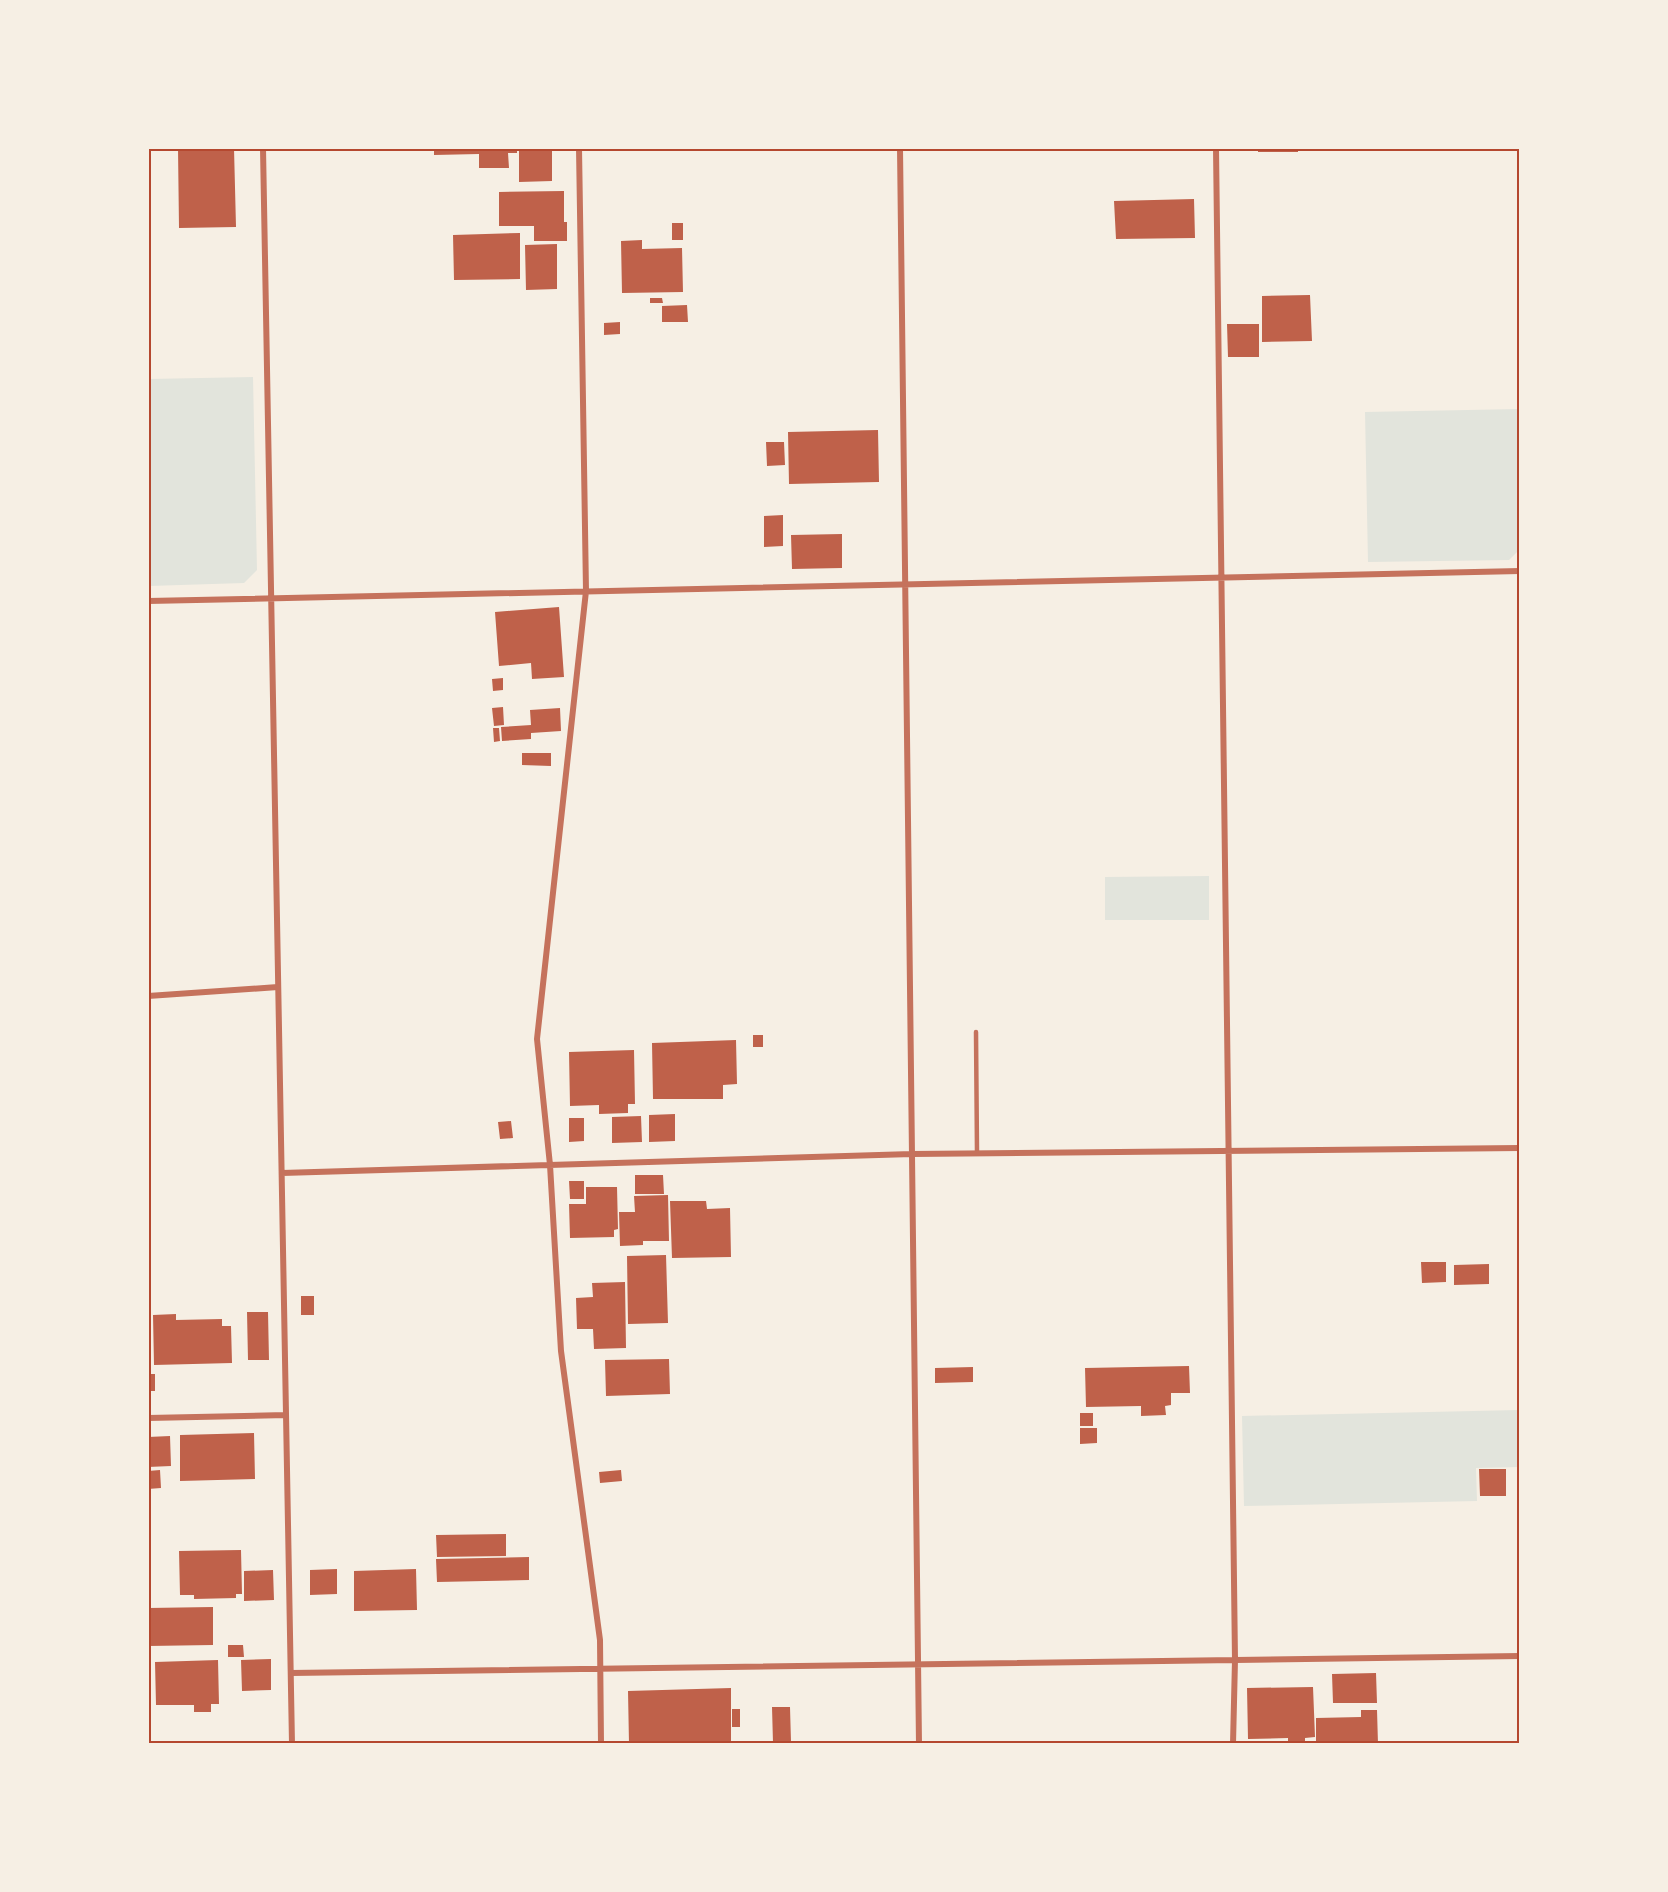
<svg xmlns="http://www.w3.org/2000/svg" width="1668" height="1892" font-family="Lato,sans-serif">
  <rect width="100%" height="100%" fill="#f6efe4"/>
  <path fill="#e2e4dc" d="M253 377 257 570 244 583 149 586V379Z
    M1519 409V550L1509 560 1368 562 1365 412Z
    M1209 876V920H1105V877Z
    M1519 1410V1467L1476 1468 1477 1501 1244 1506 1242 1416Z"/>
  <path fill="#bf614a" d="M178 148H234L236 227 179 228Z
    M434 148H517V153H508L509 168H479V154L434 155Z
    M519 148H552V181L519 182Z
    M1258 148H1298V152H1258Z
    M564 191V222H567V241H534V226H499V192Z
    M1194 199 1195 238 1116 239 1114 201Z
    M672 223H683V240H672Z
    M520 233V279L454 280 453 235Z
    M642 240V249L682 248 683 292 622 293 621 241Z
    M557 244V289L526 290 525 245Z
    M1310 295 1312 341 1262 342V296Z
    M650 298H662L663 303H650Z
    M687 305 688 322H662V306Z
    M620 322V334L604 335V323Z
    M1227 324H1259V357H1228Z
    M878 430 879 482 789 484 788 432Z
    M766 442H784L785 465 767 466Z
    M783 515V546L764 547V516Z
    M842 534V568L792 569 791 535Z
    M559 607 564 677 532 679 531 663 499 666 495 612Z
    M503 678V690L493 691 492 679Z
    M503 707 504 725 494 726 492 708Z
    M560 708 561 731 531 733V739L502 741 501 727 531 725 530 710Z
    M493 728H499L500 741 494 742Z
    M522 753H551V766L522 765Z
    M753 1035H763V1047H753Z
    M736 1040 737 1084 723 1085V1099H653L652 1043Z
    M634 1050 635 1104H628V1113L599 1114V1105L570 1106 569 1052Z
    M675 1114V1141L649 1142V1115Z
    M641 1116 642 1142 612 1143V1117Z
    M569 1118H584V1141L569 1142Z
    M511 1121 513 1138 500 1139 498 1122Z
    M635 1175H663L664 1194H635Z
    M569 1181H584V1199H570Z
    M586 1187H617L618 1229 614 1230V1237L570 1238 569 1204H586Z
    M668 1195 669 1241H643V1245L620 1246 619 1212H635L634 1196Z
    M670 1201H706L707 1209 730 1208 731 1257 672 1258Z
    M666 1255 668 1323 628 1324 627 1256Z
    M1421 1262H1446V1282L1422 1283Z
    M1489 1264V1284L1454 1285V1265Z
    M625 1282 626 1348 594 1349 593 1329H577L576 1298 593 1297 592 1283Z
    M301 1296H314V1315H301Z
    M247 1312H268L269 1360H248Z
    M176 1314V1320L222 1319V1326H231L232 1363 154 1365 153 1315Z
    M669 1359 670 1394 606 1396 605 1360Z
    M1189 1366 1190 1393H1171V1405L1165 1406 1166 1415 1141 1416V1406L1086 1407 1085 1368Z
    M973 1367V1382L935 1383V1368Z
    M148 1374H155V1391H148Z
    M1080 1413H1093V1426H1080Z
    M1080 1428H1097V1443L1080 1444Z
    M254 1433 255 1479 180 1481V1435Z
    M170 1436 171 1466 148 1467V1437Z
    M1479 1469H1506V1496H1480Z
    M160 1470 161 1488 148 1489V1471Z
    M621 1470 622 1481 600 1483 599 1472Z
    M506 1534V1556L437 1557 436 1535Z
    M241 1550 242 1594H236V1598L194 1599V1595H180L179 1551Z
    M529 1557V1580L437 1582 436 1559Z
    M337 1569V1594L310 1595V1570Z
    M416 1569 417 1610 354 1611V1571Z
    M273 1570 274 1600 244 1601V1571Z
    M213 1607V1645L148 1646V1608Z
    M228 1645H243L244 1657H228Z
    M271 1659V1690L242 1691 241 1660Z
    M218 1660 219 1704H211V1712H194V1705H156L155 1662Z
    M1376 1673 1377 1703H1333L1332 1674Z
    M1313 1687 1315 1737 1305 1738V1744H1288V1738L1248 1739 1247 1688Z
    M731 1688V1744H629L628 1691Z
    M772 1707H790L791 1742 773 1743Z
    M732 1709H740V1727H732Z
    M1361 1710H1377L1378 1744H1316V1718L1361 1717Z"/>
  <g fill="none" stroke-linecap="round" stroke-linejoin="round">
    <path stroke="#c5725c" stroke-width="4.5" d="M976 1032 977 1153"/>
    <path stroke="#c5725c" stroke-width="6" d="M263 148 292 1744
      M579 148 586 591 537 1039 550 1165 561 1351 600 1640 601 1744
      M900 148 919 1744
      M1216 148 1235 1660 1233 1744
      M148 601 1520 571
      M148 996 278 987
      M282 1173 912 1154 1520 1148
      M148 1418 286 1415
      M291 1673 1520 1656"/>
  </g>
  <rect width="1668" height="1892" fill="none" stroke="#f6efe4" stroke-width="300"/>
  <rect x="150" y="150" width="1368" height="1592" fill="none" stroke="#b5482f" stroke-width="2"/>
</svg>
